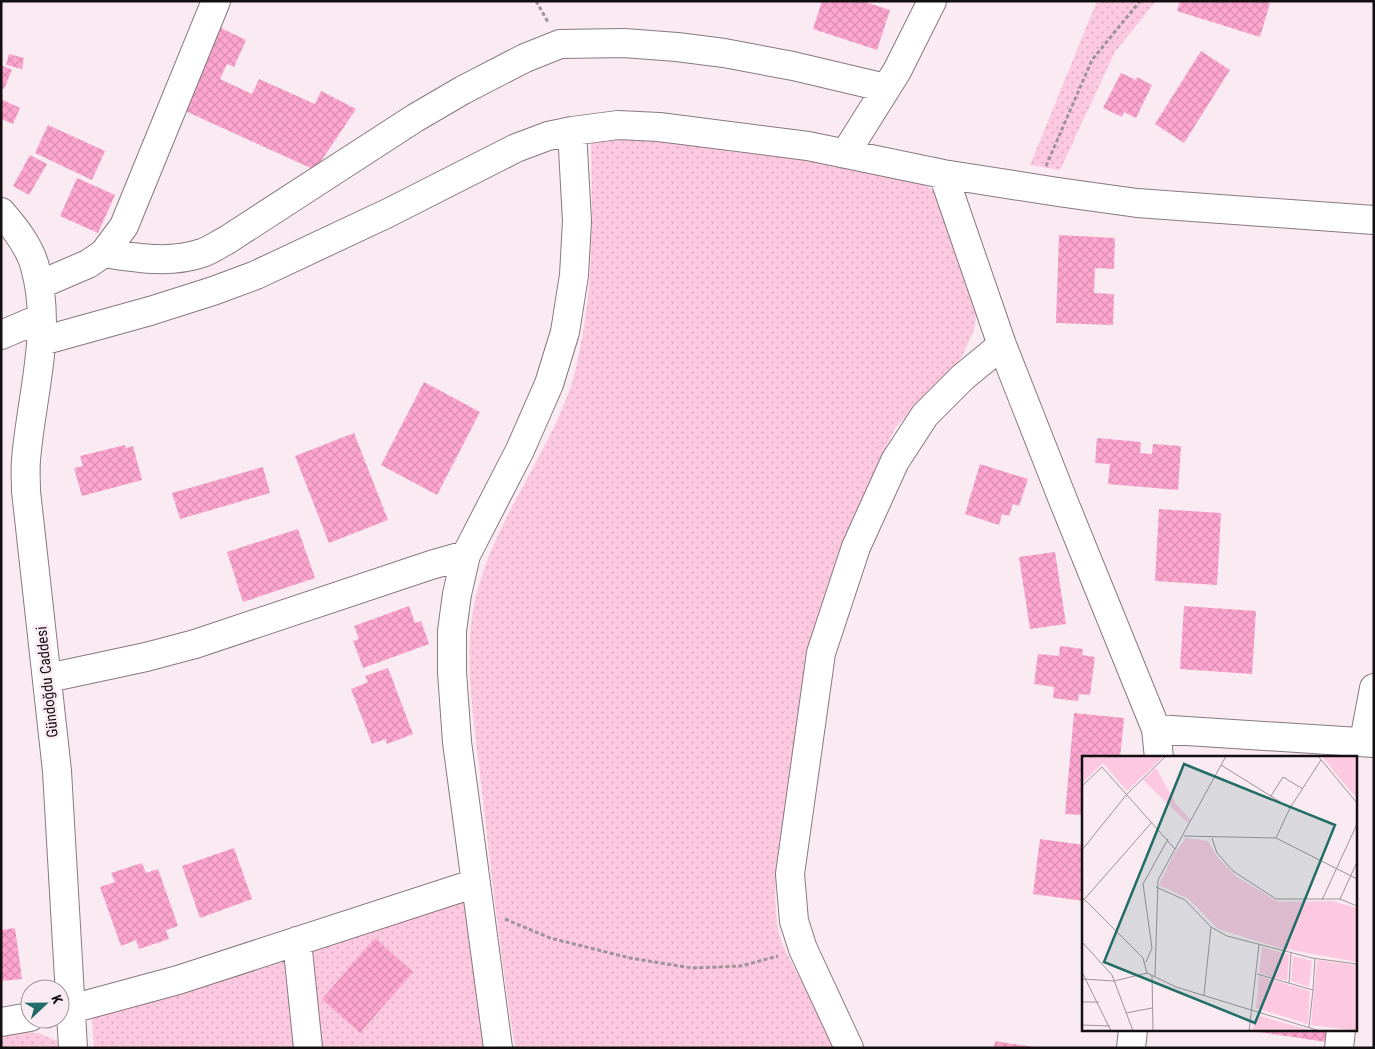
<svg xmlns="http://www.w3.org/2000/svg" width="1375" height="1049" font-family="'Roboto Condensed',sans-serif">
  <defs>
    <pattern id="grass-dots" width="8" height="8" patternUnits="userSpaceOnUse" patternTransform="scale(1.25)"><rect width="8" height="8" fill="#fcc9e0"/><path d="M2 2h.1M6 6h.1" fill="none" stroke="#d7abbf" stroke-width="1.8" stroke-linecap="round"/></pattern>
    <pattern id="building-cross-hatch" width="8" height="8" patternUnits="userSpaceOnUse" patternTransform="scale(1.25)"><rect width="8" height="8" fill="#fea6d0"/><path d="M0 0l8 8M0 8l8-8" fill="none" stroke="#d98eb2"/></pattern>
  </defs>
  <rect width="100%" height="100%" fill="#faebf2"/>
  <path fill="url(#grass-dots)" d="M1097 1H1156L1115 52 1060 170 1030 165Z
    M629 139 676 142 733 152 830 159 922 184 935 192 977 309 974 330 962 356 948 374 929 391 896 427 882 455 827 587 808 657 779 854 775 893 777 925 782 944 836 1048H515C501 960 491 871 481 783 475 726 462 657 475 601 492 525 542 464 569 392 576 373 579 353 583 333 594 269 592 206 591 141Z
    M450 901 471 904 489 1048H317L311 948Z
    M290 960 300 1048H94L92 1018Z
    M18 1032 39 1033 57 1041 58 1048H1V1035Z"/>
  <path fill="url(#building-cross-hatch)" d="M822 1H862L890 10 877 50 813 29Z
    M1180 1H1263L1270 3 1260 37 1177 11Z
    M221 28 246 40 234 67 227 64 220 79 252 94 259 79 315 104 321 91 356 109 315 170 183 110Z
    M1201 51 1230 70 1184 143 1155 124Z
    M9 54 24 58 22 69 6 65Z
    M1 65 12 70 4 89 1 88Z
    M1121 73 1136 80 1137 77 1152 85 1136 118 1124 112 1122 117 1103 108Z
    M1 99 20 108 13 124 1 119Z
    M48 125 105 151 92 180 35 153Z
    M30 155 47 164 29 195 13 186Z
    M77 178 115 195 98 233 60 216Z
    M1059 235 1115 238 1114 269 1095 268 1094 293 1114 294 1113 325 1056 323Z
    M424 382 480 412 437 495 381 465Z
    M354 433 388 520 329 543 295 456Z
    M1097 438 1141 442 1140 453 1152 454 1153 444 1181 446 1178 490 1108 484 1110 464 1095 463Z
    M125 445 126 448 133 446 142 480 82 496 74 468 83 466 80 456Z
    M980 464 1028 479 1019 506 1013 504 1009 516 1002 514 999 525 965 514Z
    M263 467 270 493 180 519 172 493Z
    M1159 509 1221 513 1217 585 1155 581Z
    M298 529 315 578 243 602 227 552Z
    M1055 552 1066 624 1030 629 1019 557Z
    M409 606 415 623 421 621 429 644 363 668 353 641 359 639 354 626Z
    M1184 606 1256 611 1252 674 1180 669Z
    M1060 646 1083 649 1082 655 1095 657 1090 695 1079 694 1078 701 1053 698 1054 687 1034 684 1038 654 1059 656Z
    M388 668 413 734 387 744 385 739 372 744 351 689 368 682 365 676Z
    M1074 713 1124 718 1120 758H1084V815L1065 814Z
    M1040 839 1084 845V901L1033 894Z
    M234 848 252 899 200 918 182 866Z
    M142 863 146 873 158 869 178 926 166 930 169 939 139 949 136 940 121 946 100 887 115 882 111 873Z
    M15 928 22 979 1 981V930Z
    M375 938 413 972 360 1033 322 999Z
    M1246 1030H1327L1326 1042Z
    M995 1041 1033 1047V1048H994Z"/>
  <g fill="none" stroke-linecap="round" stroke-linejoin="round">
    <defs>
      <path id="minor" d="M845 154 897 71 932 1
        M943 174 1002 345 1063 500 1156 729 1159 758
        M1 212C15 228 30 247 35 267 53 331 31 396 26 460 25 470 26 481 26 491L57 771 73 1048
        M104 253C137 258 170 264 202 253 211 250 219 244 227 240L415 118 463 90 525 58 560 44 624 43 677 47 724 53 793 66 886 88
        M39 285 88 264 104 253 124 226 216 1
        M1 335 41 318
        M42 341 150 311 213 291 256 275 388 213 516 148 548 136 572 131 618 125 659 127 808 146 943 174 1058 192 1137 203 1374 220
        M48 678 146 657 195 644 431 565 466 555
        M1156 729 1374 743
        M1364 741 1374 688
        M297 941 308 1048
        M60 1012 178 980 476 883
        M1 1022 30 1017
        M498 1048 457 742 452 672V631L457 594 466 555 520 450 549 384 565 332 574 275 577 221 572 131
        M849 1048 803 949 794 921 790 874 821 653 856 547 895 461 925 415 963 377 1002 345
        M1131 1048 1133 1030
        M1339 1048 1341 1030"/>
    </defs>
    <use href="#minor" stroke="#87797f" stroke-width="30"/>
    <path stroke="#9e9398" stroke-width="3" stroke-dasharray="4 2.5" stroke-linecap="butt" d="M536 1 548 22
      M1046 166 1092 60 1140 1
      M505 919 550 938 630 958 692 968 741 966 778 956"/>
    <use href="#minor" stroke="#fff" stroke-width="28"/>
  </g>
  <g text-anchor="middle" stroke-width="5" stroke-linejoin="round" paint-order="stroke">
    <g font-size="15" fill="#130e10" stroke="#faebf2">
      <text transform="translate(47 682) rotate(-96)" y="5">Gündoğdu Caddesi</text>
    </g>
  </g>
  <g transform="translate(1082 756)">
    <rect width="275" height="275" fill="#faebf2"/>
    <path d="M74 12 94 48 108 63 106 67 61 24ZM104 82 126 85 136 102 155 121 196 146 250 145 275 152V206L198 192 136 173 107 143 77 129 93 96ZM180 191 207 199 205 225 177 217ZM211 200 230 205 227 231 209 225ZM235 204 275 209V275L229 269ZM177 220 228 235 226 268 174 252ZM175 259 230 275H170Z" fill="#fcc9e0"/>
    <path d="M0 0H82L45 35 21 7 0 27ZM240 0H275V42L258 23Z" fill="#fcc9e0"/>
    <path fill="none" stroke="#9e9398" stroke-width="1" d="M236 0 275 47M139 9 208 52M0 30 20 11 93 93M189 40 201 21 221 33M102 80 194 82 275 123M130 82 135 97 151 115 194 143H258L275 150M194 82 208 52 239 4M0 94 45 38 84 0M74 131 103 144 129 171 145 180 230 202 275 208M0 141 61 202 65 217M258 143 275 106M240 144 275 68M0 146 70 66M0 186 30 219 51 275M64 206 70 192 61 128 86 83M0 216 29 275M175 218 231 234 227 271M70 219 71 275M73 220 76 124 144 0M0 223 32 225 65 217 94 231 238 275M207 227 209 197M231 234 233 202M122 239 129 171M0 246H17M44 257 70 252M0 269 28 270M167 275 177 189"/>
    <path fill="#236d68" fill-opacity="0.15" stroke="#236d68" stroke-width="2.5" d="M102 8 253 69 173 267 22 206Z"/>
    <rect width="275" height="275" fill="none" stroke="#130e10" stroke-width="2.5"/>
  </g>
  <rect width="1375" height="1049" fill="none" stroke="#130e10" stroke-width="5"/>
  <g transform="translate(45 1004) rotate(68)"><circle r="24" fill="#faebf2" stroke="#9e9398"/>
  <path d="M0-4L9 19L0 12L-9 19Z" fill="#236d68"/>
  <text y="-8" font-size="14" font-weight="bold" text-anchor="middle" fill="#130e10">K</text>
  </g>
</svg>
